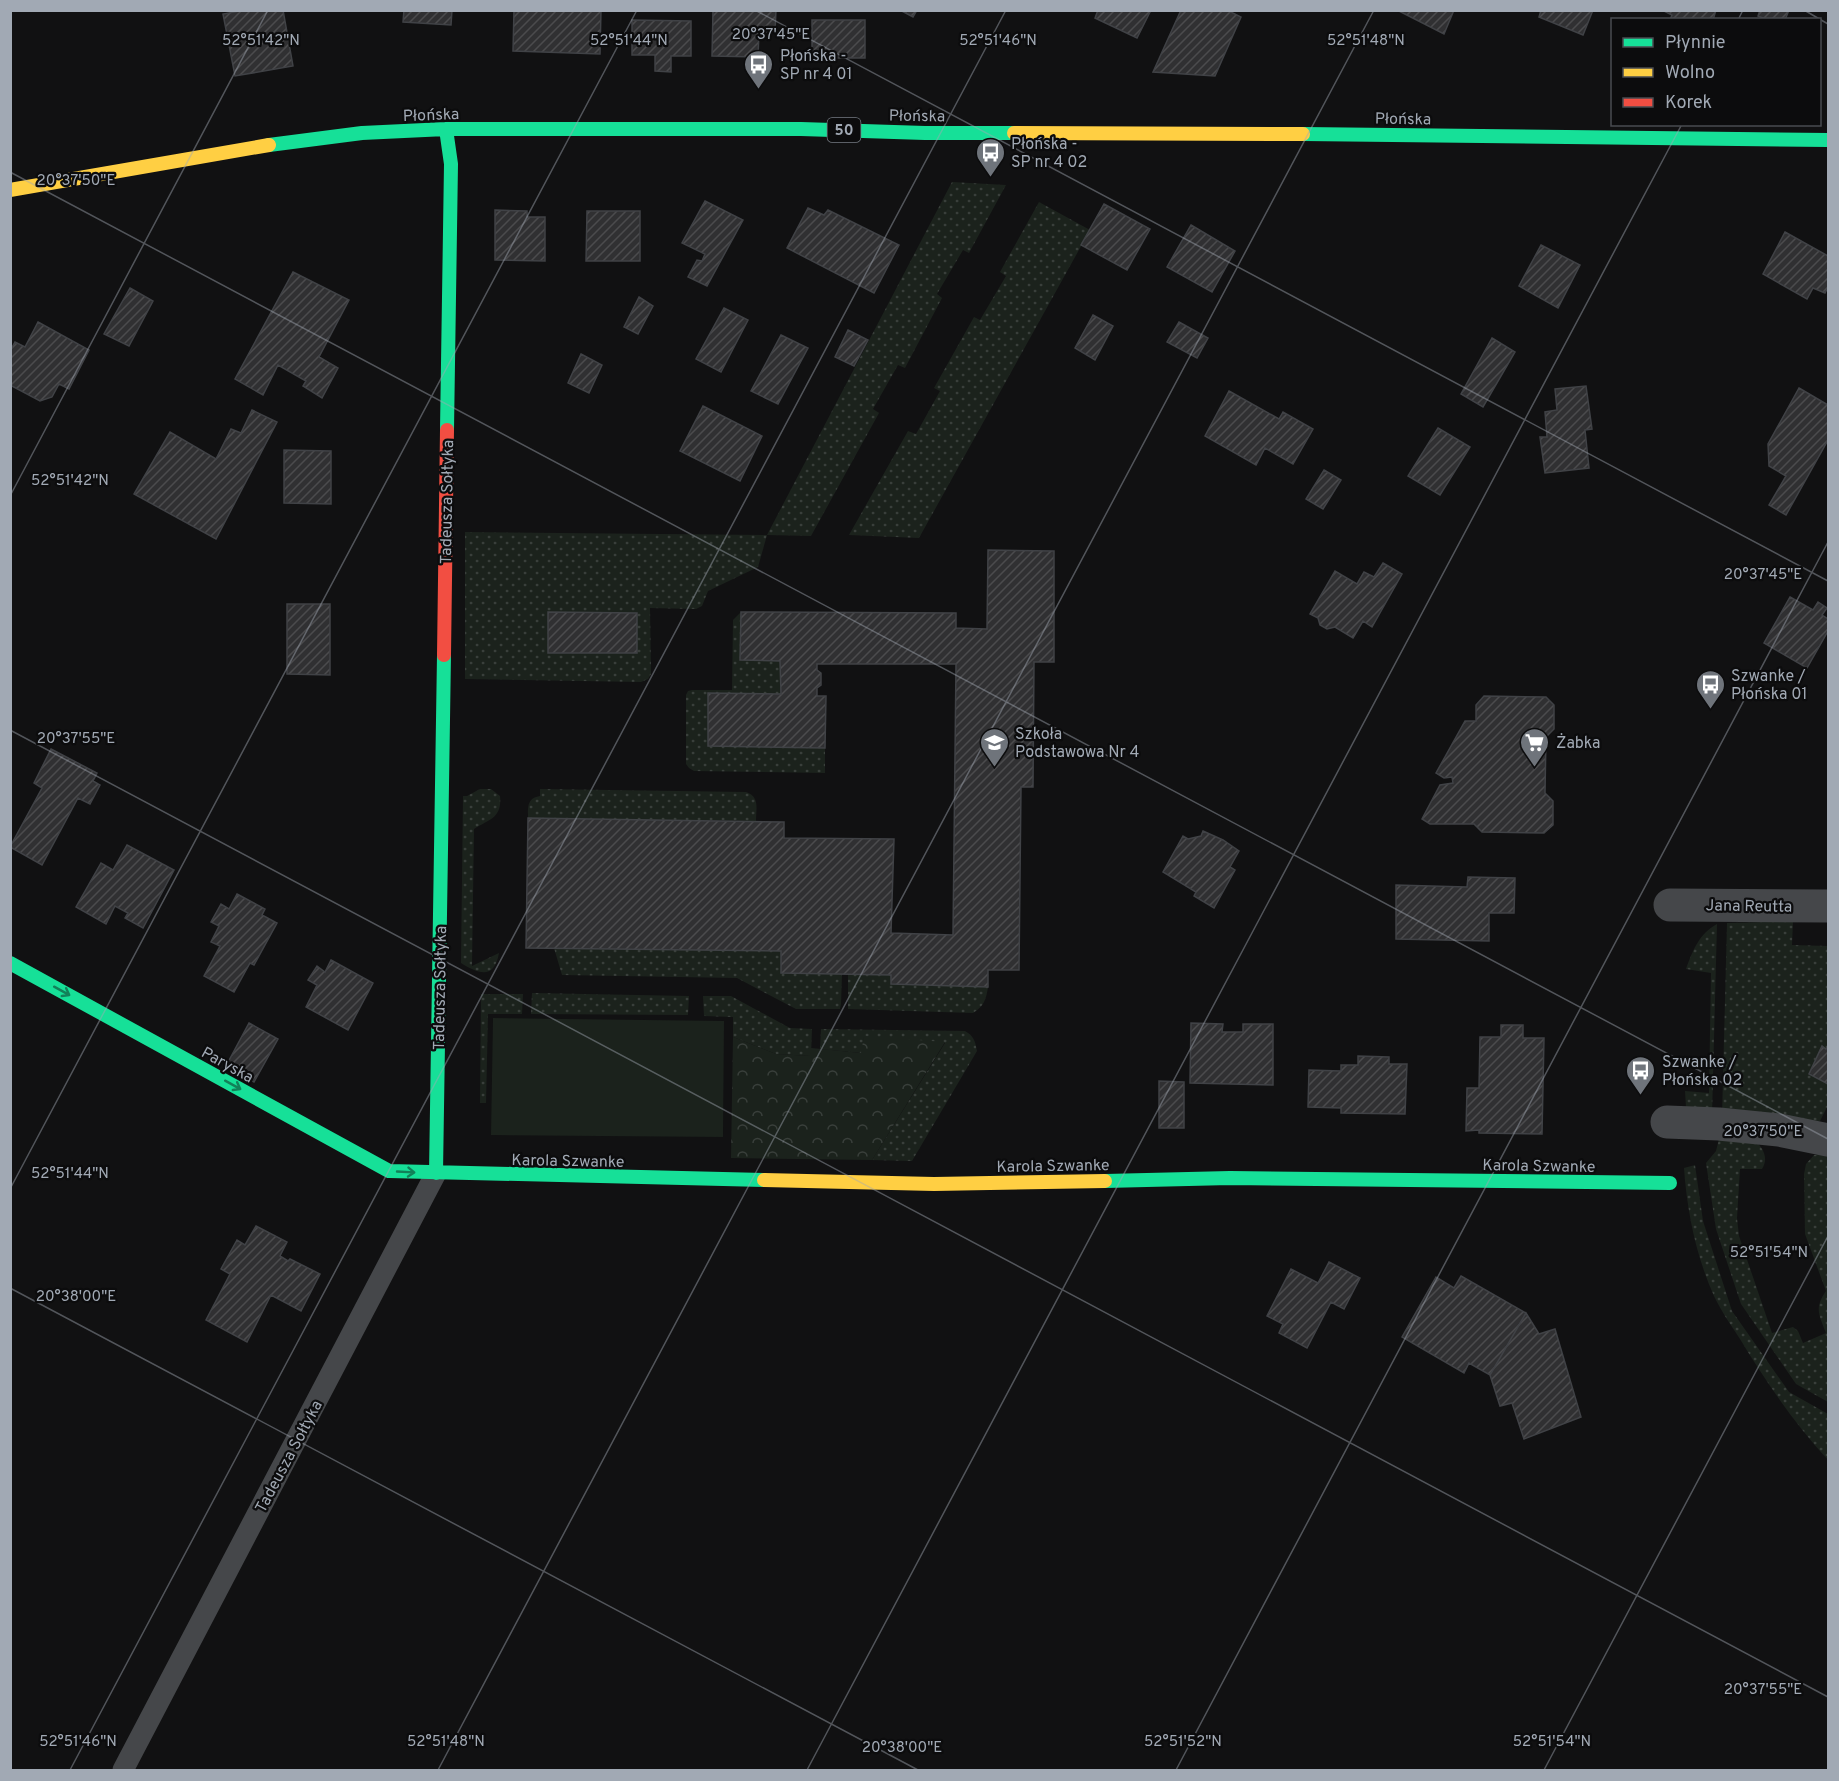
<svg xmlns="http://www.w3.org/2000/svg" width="1839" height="1781" font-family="Overpass,sans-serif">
  <defs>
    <pattern id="grass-dots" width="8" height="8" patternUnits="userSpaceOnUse" patternTransform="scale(1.5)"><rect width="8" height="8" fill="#1b221c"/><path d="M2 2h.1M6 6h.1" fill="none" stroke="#393f3b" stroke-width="1.8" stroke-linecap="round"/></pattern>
    <pattern id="park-crowns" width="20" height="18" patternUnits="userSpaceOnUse" patternTransform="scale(1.5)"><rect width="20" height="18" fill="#1b221c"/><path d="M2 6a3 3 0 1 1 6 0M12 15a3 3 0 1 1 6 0" fill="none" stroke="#393f3b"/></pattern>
    <pattern id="building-hatch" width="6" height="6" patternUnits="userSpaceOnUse" patternTransform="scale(1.5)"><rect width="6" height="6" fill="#303032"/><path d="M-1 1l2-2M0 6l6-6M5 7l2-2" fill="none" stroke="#4b4b4d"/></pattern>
  </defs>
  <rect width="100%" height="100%" fill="#111112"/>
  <path fill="url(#grass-dots)" d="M952 182 1006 185 969 253 963 250 937 294 942 298 905 368 898 365 873 409 879 413 811 536 767 535 758 567 708 591 702 606 696 609 650 608 651 674 648 679 641 682 465 679V532L767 535Z
    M1039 202 1090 230 919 538 849 535 908 431 916 434 940 391 934 388 974 317 980 320 1006 276 1000 272Z
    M741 612 740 660 780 661 781 694 708 693V746L825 748V773L694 771 689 768 686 764V695L688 691 692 690H732L733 620Z
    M480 789H491L500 796C502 818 490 819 474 829L472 966 499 953C494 980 479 974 461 963L463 796H467Z
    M540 789 746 792C760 797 756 808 756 821L528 818C528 807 527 798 540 796Z
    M1793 921 1792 945 1828 946V1045L1826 1049 1822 1047 1809 1073 1828 1084V1105L1820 1121 1722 1117 1727 923Z
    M1717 924 1712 1115 1686 1107 1685 1091 1709 1093 1711 973 1686 969C1693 950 1699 934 1717 924Z
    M554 948 781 951V973L842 974 841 1004 840 1009H796L737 978 562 975Z
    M848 974 891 975V984L988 987C986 1000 984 1006 973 1013L848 1009Z
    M532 993 689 996 688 1015 531 1014Z
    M481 994H523L522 1014H488L486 1103H480Z
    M703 996H731L790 1028 812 1029 811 1056 776 1054 733 1037V1017L704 1016Z
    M821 1029 965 1031C974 1036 975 1041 977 1051L912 1161 872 1160 945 1043 864 1037 862 1053 820 1049Z
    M1720 1135 1752 1137C1761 1146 1770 1156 1762 1169H1740L1737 1218 1739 1236 1772 1333 1793 1327 1798 1331 1803 1343 1826 1333C1819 1315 1814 1308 1826 1291L1805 1234 1804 1174 1806 1164 1814 1155 1828 1153V1402L1796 1384 1741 1304 1716 1229 1706 1163 1716 1151Z
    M1695 1165 1703 1221 1732 1311 1789 1392 1828 1414V1460C1794 1423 1766 1382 1740 1339 1731 1325 1721 1311 1714 1296 1696 1256 1687 1211 1684 1168Z"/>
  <path fill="url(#park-crowns)" d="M864 1036 945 1042 872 1160 731 1158 733 1037 776 1054 810 1056 811 1048 861 1053Z"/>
  <path fill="#1b221c" d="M493 1018 724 1021 723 1137 491 1135Z"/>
  <path fill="url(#building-hatch)" stroke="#404246" stroke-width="1.5" d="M245 10H283L293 66 235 76 223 14Z
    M404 10H452L451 25 403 22Z
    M514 10H601L600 54 513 51Z
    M713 10H776L775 32H759L758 57 712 56Z
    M900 10H917L913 17Z
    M1098 10H1151L1137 38 1095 18Z
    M1181 10H1227L1241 17 1215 76 1153 72Z
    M1397 10H1454L1444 34Z
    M1541 10H1593L1583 35 1539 17Z
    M1662 10H1716L1713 20H1670L1672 15Z
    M1760 10H1789L1785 20H1768L1758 16Z
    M632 20 691 21V56H671V72L655 71V55H632Z
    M812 20H865V58H812Z
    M705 201 743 220 707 286 688 277 697 260 702 261 705 254 682 243Z
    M1104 204 1150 229 1127 270 1081 245Z
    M808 208 824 215 828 210 899 245 874 293 787 248Z
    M495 210 527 211V217H545V261L495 260Z
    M587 211H640V261H586Z
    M1191 225 1235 251 1212 292 1167 267Z
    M1785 232 1828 256V287L1825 293 1813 288 1807 299 1763 274Z
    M1541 245 1580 265 1558 308 1519 286Z
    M293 272 349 300 319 357 338 368 322 398 303 386 306 381 278 365 263 395 235 379Z
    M130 288 153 301 129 346 104 334Z
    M639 297 653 306 638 334 624 327Z
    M724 308 748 320 721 372 696 359Z
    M1093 315 1113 326 1095 360 1075 348Z
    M38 322 89 350 69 389 59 384 52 397 40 401 10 385V351L15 342 25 347Z
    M1179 322 1208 338 1197 358 1167 342Z
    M848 330 868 340 854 366 835 357Z
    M781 335 808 348 778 404 751 391Z
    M1492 338 1515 352 1483 407 1461 394Z
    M581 354 602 365 589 393 568 383Z
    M1586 386 1592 429 1585 430 1589 468 1545 473 1540 437H1547L1545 412 1557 410 1555 389Z
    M1799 388 1828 405V440L1786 515 1769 505 1786 476 1769 466 1768 444Z
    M1229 391 1279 419 1283 412 1313 429 1293 464 1265 448 1256 465 1205 436Z
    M703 406 762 436 740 481 680 451Z
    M252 410 277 422 216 539 134 494 170 432 216 459 231 429 241 433Z
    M1438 428 1470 447 1440 495 1408 476Z
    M284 450 331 451V504L284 503Z
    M1324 470 1341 480 1323 509 1306 499Z
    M988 550 1054 551V662H1034L1033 787H1021L1019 970H988V987L891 984V975L781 973V951L526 948 528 818 784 822V838L894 839 891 933 953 935 956 664H817V670L821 673V685L817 688V696H826L825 748 708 746V693L781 694 780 661 740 660 741 612 956 613V628L987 629Z
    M1383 563 1402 574 1372 627 1363 621 1353 638 1335 627 1327 629 1320 625 1318 618 1310 614 1335 571 1357 584 1364 572 1374 577Z
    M1790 597 1813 610 1818 602 1827 608 1822 615 1828 619V631L1807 668 1764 643Z
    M287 604H330V675L287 674Z
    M548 612 637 613V653H548Z
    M1484 696 1546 697 1554 705V729L1546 737 1545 793 1553 801V825L1544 833 1482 832 1474 824H1430L1422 819 1440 785 1453 783 1452 777 1444 778 1436 773 1465 721H1476V705Z
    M51 749 97 773 93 781 100 785 90 804 78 798 42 865 10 847 42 788 34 783Z
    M1203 831 1223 840 1239 851 1230 867 1235 870 1214 908 1194 896 1196 892 1163 872 1183 836 1188 839 1201 836Z
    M127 845 174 870 143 928 125 918 128 913 115 906 106 924 76 907 101 863 113 870Z
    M1468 877 1515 878 1514 913H1489V941L1396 939V885L1467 887Z
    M237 894 265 909 262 915 277 923 254 965 250 963 234 992 204 976 220 946 211 942 219 926 211 922 221 904 229 909Z
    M331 960 373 983 348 1030 306 1007 317 985 308 980 317 966 325 972Z
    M249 1023 278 1039 254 1082 226 1066Z
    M1191 1023 1223 1024 1222 1032H1243V1024H1273V1085L1190 1083Z
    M1501 1025H1523V1038H1544L1542 1134 1479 1133V1130L1466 1131 1467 1088H1479L1480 1037H1501Z
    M1828 1045V1084L1809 1074 1822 1046 1826 1049Z
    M1358 1056 1389 1057V1064H1407L1405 1114 1341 1113V1108L1308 1107 1309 1070 1341 1071V1065H1358Z
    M1159 1081 1184 1082V1128H1159Z
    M256 1226 287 1242 280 1256 288 1261 290 1259 320 1274 301 1311 271 1295 247 1342 206 1320 230 1274 221 1269 237 1240 245 1245Z
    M1329 1262 1360 1278 1344 1309 1331 1302 1307 1348 1279 1333 1283 1324 1267 1316 1291 1269 1318 1283Z
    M1461 1276 1526 1313 1490 1375 1469 1363 1464 1373 1402 1337 1436 1277 1454 1288Z
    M1526 1313 1539 1334 1555 1329 1581 1417 1524 1439 1512 1403 1500 1406 1490 1375Z"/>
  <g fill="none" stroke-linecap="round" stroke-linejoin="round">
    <path stroke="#45474a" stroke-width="21" d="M123 1770 436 1173"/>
    <path stroke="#45474a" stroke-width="33" d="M1670 905 1828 906
      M1667 1122 1719 1124 1779 1130 1828 1140"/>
    <path stroke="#16e098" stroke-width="14" d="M446 129 451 164 447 430
      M1303 134 1828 140
      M269 145 362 133 446 129H801L925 133H1014
      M10 963 389 1171 764 1180
      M436 1173 444 655
      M1105 1181 1230 1178 1670 1183"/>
    <path stroke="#ffcf43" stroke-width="14" d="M1014 133 1303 134
      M10 190 269 145
      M764 1180 934 1184 1105 1181"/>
    <path stroke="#f24e42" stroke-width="14" d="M444 655 447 430"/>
  </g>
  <defs><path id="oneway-shaft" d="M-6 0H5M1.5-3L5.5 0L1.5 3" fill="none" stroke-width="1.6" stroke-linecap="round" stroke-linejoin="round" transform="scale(1.5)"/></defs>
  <g stroke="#128159">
    <use href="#oneway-shaft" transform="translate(62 991) rotate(29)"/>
    <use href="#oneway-shaft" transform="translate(233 1085) rotate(29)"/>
    <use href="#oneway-shaft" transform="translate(406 1172) rotate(3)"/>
  </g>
  <path fill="none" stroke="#a1a9b4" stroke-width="1.5" stroke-opacity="0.45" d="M755 10 1828 581M1804 10 1828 24M1738 20 1743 10M10 172 1828 1139M10 496 268 10M10 730 1828 1697M10 1189 637 10M10 1288 918 1770M70 1770 1006 10M438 1770 1374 10M807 1770 1682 124M1176 1770 1828 542M1544 1770 1828 1236"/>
  <defs>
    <symbol id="bus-pin" viewBox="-11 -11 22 30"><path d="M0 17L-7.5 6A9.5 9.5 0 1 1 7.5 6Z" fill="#6f747b" stroke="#0c0c0d"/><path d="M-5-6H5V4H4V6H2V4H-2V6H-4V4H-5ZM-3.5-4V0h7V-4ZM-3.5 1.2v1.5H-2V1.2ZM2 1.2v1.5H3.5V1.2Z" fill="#fff"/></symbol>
    <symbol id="school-pin" viewBox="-11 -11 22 30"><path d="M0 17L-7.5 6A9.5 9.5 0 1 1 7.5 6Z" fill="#6f747b" stroke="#0c0c0d"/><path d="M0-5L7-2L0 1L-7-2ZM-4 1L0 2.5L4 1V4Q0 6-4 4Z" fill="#fff"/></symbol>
    <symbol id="supermarket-pin" viewBox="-11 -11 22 30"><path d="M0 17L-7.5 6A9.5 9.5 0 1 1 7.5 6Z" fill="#6f747b" stroke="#0c0c0d"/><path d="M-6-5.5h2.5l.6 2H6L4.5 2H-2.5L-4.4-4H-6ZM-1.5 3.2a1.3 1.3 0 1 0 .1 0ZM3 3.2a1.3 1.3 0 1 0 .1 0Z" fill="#fff"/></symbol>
  </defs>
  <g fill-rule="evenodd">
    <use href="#bus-pin" x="742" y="48" width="33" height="45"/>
    <use href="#bus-pin" x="974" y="136" width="33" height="45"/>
    <use href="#bus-pin" x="1694" y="668" width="33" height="45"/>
    <use href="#school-pin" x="978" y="726" width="33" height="45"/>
    <use href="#supermarket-pin" x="1518" y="726" width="33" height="45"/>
    <use href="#bus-pin" x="1624" y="1054" width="33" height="45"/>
  </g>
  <g text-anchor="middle" stroke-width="4.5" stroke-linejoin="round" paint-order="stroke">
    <rect fill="#0c0c0d" stroke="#747a82" stroke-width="1.5" x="827.5" y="118" width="33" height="24" rx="4.5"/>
    <g font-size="15" font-weight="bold" fill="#a1a9b4">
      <text x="844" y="135">50</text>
    </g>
    <g font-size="16" fill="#a1a9b4" stroke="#0c0c0d" text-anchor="start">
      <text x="780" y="61">Płońska -<tspan x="780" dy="18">SP nr 4 01</tspan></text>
      <text x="1011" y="149">Płońska -<tspan x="1011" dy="18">SP nr 4 02</tspan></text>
      <text x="1731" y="681">Szwanke /<tspan x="1731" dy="18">Płońska 01</tspan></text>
      <text x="1015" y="739">Szkoła<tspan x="1015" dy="18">Podstawowa Nr 4</tspan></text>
      <text x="1556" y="748">Żabka</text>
      <text x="1662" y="1067">Szwanke /<tspan x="1662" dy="18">Płońska 02</tspan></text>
    </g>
    <g font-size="16" fill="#a1a9b4" stroke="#0c0c0d">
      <text transform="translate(431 114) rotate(-2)" y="6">Płońska</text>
      <text transform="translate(917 115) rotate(1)" y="6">Płońska</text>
      <text transform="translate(1403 118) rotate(1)" y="6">Płońska</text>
      <text transform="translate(446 502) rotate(-89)" y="6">Tadeusza Sołtyka</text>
      <text transform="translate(1749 905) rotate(1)" y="6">Jana Reutta</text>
      <text transform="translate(439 988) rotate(-89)" y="6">Tadeusza Sołtyka</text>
      <text transform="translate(228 1064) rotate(29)" y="6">Paryska</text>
      <text transform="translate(568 1160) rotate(1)" y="6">Karola Szwanke</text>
      <text transform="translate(1053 1165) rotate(-1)" y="6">Karola Szwanke</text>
      <text transform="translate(1539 1165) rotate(1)" y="6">Karola Szwanke</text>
      <text transform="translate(288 1456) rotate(-62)" y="6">Tadeusza Sołtyka</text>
    </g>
  </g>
  <g font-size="15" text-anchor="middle" fill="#a1a9b4" stroke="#0c0c0d" stroke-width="4.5" stroke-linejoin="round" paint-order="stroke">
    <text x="771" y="39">20°37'45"E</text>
    <text x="261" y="45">52°51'42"N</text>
    <text x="629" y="45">52°51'44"N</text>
    <text x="998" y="45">52°51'46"N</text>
    <text x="1366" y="45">52°51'48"N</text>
    <text x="76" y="185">20°37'50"E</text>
    <text x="70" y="485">52°51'42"N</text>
    <text x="1763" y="579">20°37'45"E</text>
    <text x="76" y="743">20°37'55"E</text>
    <text x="1763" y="1136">20°37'50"E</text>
    <text x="70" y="1178">52°51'44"N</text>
    <text x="1769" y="1257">52°51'54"N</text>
    <text x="76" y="1301">20°38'00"E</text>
    <text x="1763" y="1694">20°37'55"E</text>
    <text x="78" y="1746">52°51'46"N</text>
    <text x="446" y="1746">52°51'48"N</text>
    <text x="1183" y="1746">52°51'52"N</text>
    <text x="1552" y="1746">52°51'54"N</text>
    <text x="902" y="1752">20°38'00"E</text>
  </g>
  <rect width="1839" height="1781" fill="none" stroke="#a1a9b4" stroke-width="24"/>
  <rect x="1611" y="18" width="210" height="108" fill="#0c0c0d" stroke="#484b50" stroke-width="1.5"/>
  <rect x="1623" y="38" width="30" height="9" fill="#16e098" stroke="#484b50" stroke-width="1.5"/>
  <text x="1665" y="48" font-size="18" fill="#a1a9b4">Płynnie</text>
  <rect x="1623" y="68" width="30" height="9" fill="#ffcf43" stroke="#484b50" stroke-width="1.5"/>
  <text x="1665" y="78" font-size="18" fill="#a1a9b4">Wolno</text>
  <rect x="1623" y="98" width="30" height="9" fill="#f24e42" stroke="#484b50" stroke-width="1.5"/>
  <text x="1665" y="108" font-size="18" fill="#a1a9b4">Korek</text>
</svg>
